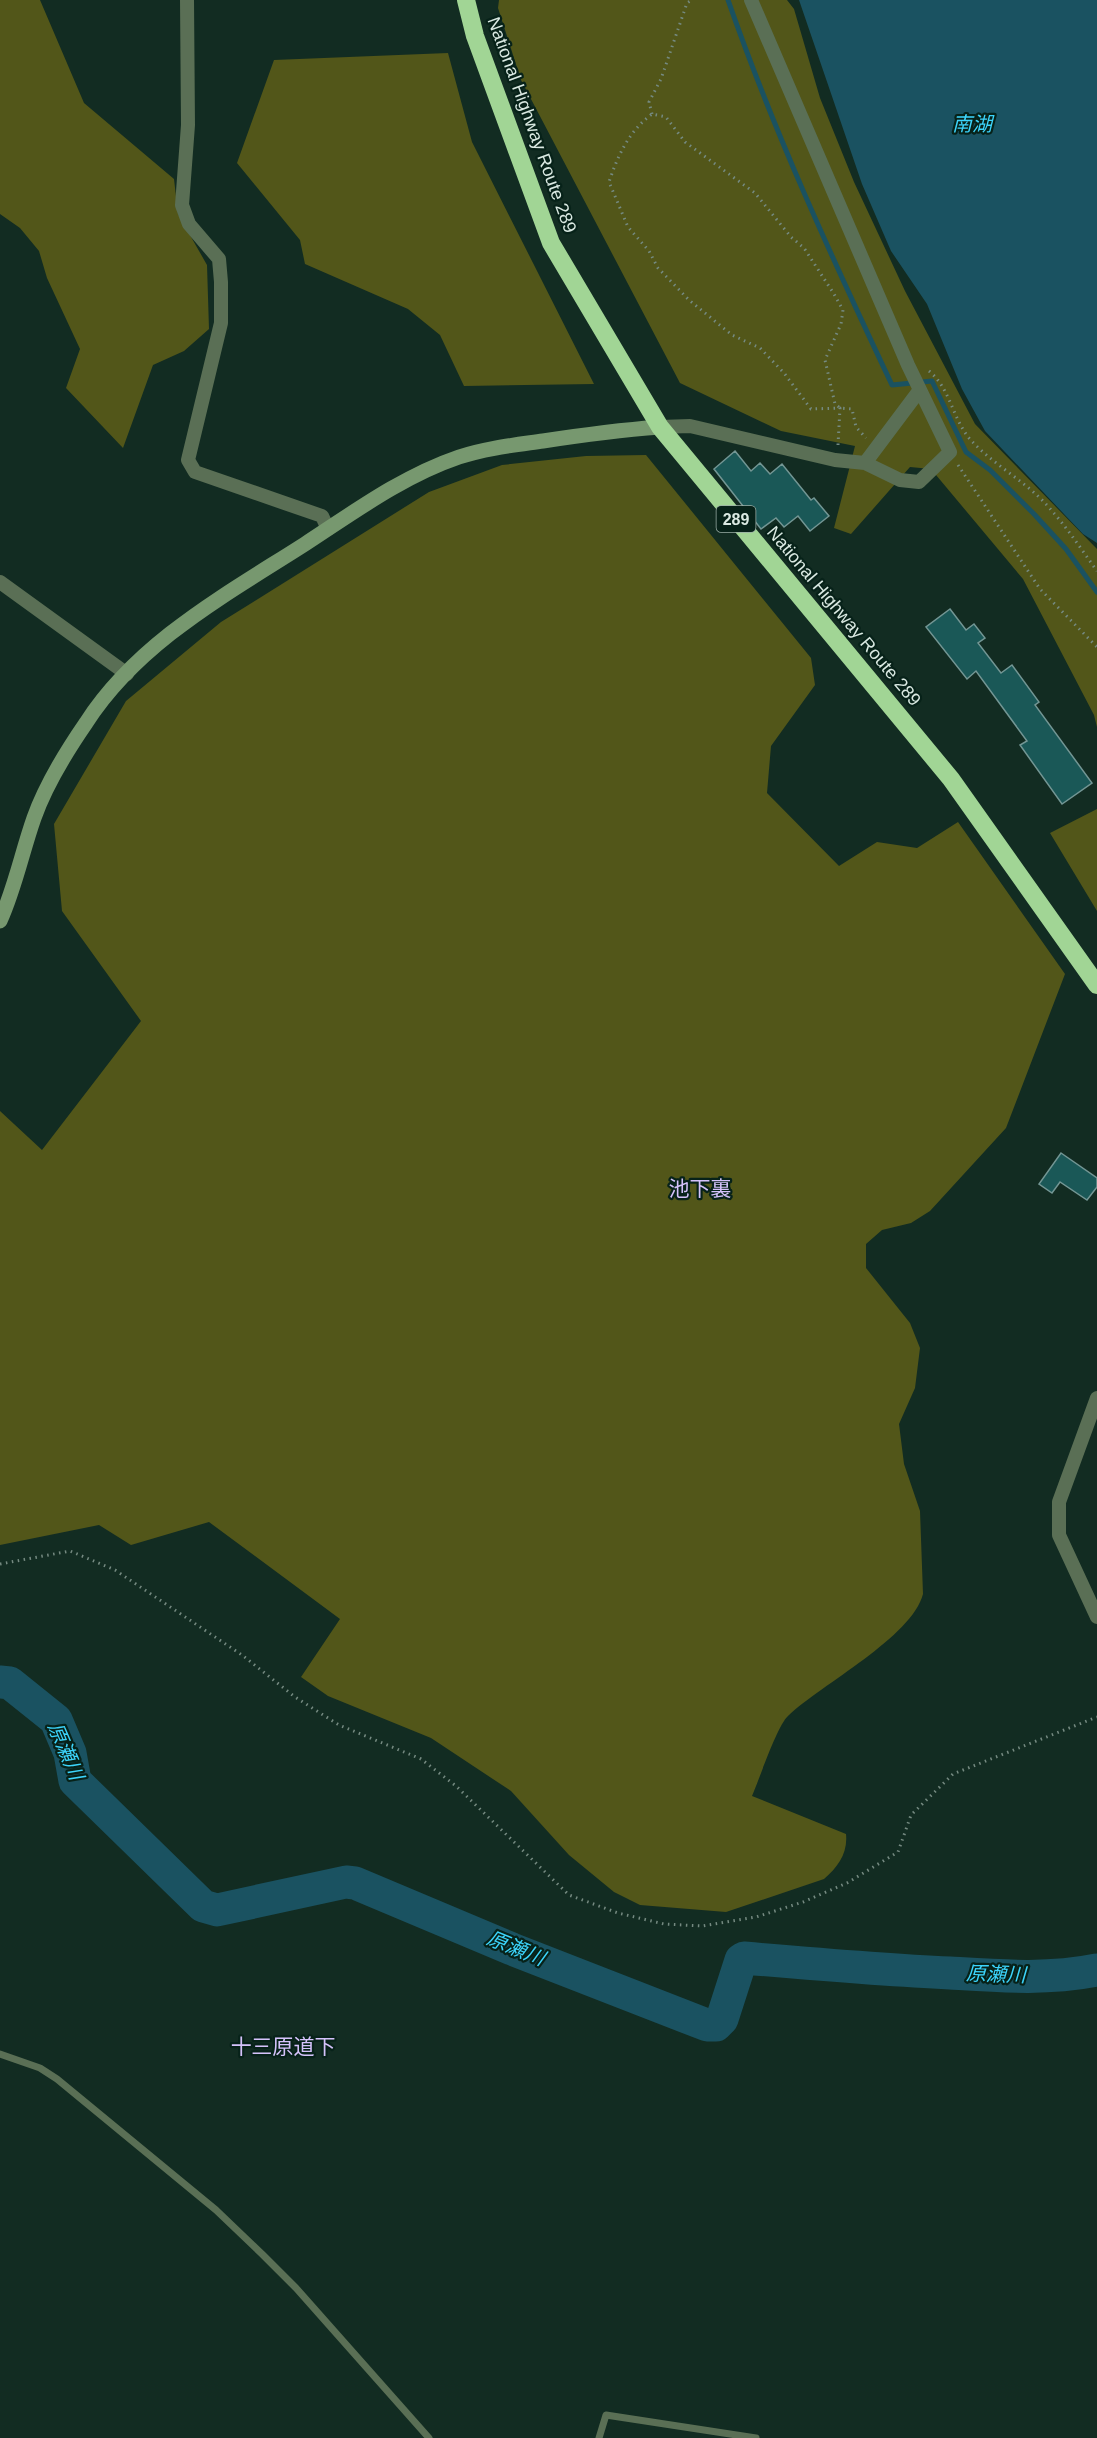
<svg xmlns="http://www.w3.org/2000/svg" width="1097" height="2438" font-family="Helvetica,'Noto Sans JP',sans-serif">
  <rect width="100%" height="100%" fill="#122c22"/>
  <path fill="#525619" d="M0 0H40L84 103 174 179 178 214 207 265 209 329 184 351 153 365 123 448 66 388 80 349 47 278 39 251 20 228 0 214Z
    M499 0H787L794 9 820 98 854 182 905 291 975 424 1097 549V727L1094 715 1023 579 931 469 910 467 851 534 834 528 855 446 781 431 680 383 521 80 498 8Z
    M448 53 472 142 594 384 464 386 440 335 408 309 305 264 300 240 237 163 274 60Z
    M646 455 811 658 815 685 771 746 767 793 839 866 877 842 917 848 958 822 1065 974 1006 1128 930 1211 911 1223 882 1230 866 1244V1268L910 1323 920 1348 915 1388 899 1424 904 1464 920 1511 923 1594C912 1637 822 1684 788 1716 777 1726 759 1780 752 1796L846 1834C848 1853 838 1867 824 1879L726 1912 640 1905 614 1892 569 1855 511 1791 431 1738 328 1696 301 1677 340 1619 209 1522 131 1545 99 1525 0 1545V1111L42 1150 141 1021 62 911 54 824 126 701 221 622 429 492 502 465 586 456Z
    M1097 809V911L1050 833Z"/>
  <path fill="#1a5261" d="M799 0H1097V543L1083 534 985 431 962 389 927 304 891 251 862 184Z"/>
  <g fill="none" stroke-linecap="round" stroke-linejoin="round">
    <path stroke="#1a5261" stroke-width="5" d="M728 0C774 132 832 258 892 385L932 381 966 452 990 470 1034 514 1066 549 1097 592"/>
    <path stroke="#1a5261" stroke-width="33" d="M0 1682 10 1683 56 1720 70 1753 75 1781 203 1906 217 1910 346 1882 355 1883 512 1949 707 2025H716L722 2019 741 1960 744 1958C813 1964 882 1970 950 1973 999 1976 1049 1980 1097 1970"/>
  </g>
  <path fill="#1a5857" stroke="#739694" stroke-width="1.5" d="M735 451 751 471 760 463 770 474 782 464 811 500 814 498 829 516 810 531 798 516 784 527 776 518 761 529 714 469Z
    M950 609 966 630 974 624 985 638 978 643 1001 673 1012 665 1039 702 1035 705 1092 783 1062 804 1020 745 1027 741 976 671 967 679 926 627Z
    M1061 1153 1097 1178V1187L1087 1200 1060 1182 1052 1193 1039 1184Z"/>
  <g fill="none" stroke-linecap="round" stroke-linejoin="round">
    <path stroke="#758a81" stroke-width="3" stroke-dasharray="1.5 4.5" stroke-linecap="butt" d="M652 114 649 102 661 79 687 3 692 0
      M929 371C950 388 952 417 969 438 989 461 1018 477 1040 498 1062 520 1079 546 1097 571
      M838 445 840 408 811 409 784 373 760 348 732 335 689 300 658 268 649 251 628 227 609 182C618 155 629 131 652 114L666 117 685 142 755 193 791 237 804 248 834 294 843 310 841 324 825 360 835 404 840 408 852 409 856 427 866 438
      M958 465 1040 589 1097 647
      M0 1564 70 1551 115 1570 242 1655 295 1697 339 1725 421 1759 456 1786 569 1895 618 1913 664 1924 702 1926 756 1917 803 1902 847 1883 898 1852 911 1815 953 1774 1097 1717"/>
    <path stroke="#5a6f55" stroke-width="7" d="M0 2054 40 2068 57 2079 216 2210 262 2254 296 2288 429 2438
      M599 2438 606 2415 756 2438"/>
    <path stroke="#5a6f55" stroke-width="14" d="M187 0 188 125 182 205 189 224 219 259 221 282V323L188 460 195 472 322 516 328 529
      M660 427 690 426 835 460 865 463 900 480 919 482 950 452 908 365 751 0
      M865 463 919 391
      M0 582 127 674
      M1097 1398 1059 1502V1535L1097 1617"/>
    <path stroke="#77986f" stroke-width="15" d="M0 921C15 888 22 852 34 818 46 784 66 752 86 723 138 642 227 594 305 544 354 512 403 476 459 457 486 448 515 445 543 441 582 435 621 430 660 427"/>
    <path stroke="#a1d595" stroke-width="18" d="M466 0 475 36 551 243 660 427 951 779 1097 985"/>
  </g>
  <g text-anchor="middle" stroke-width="4.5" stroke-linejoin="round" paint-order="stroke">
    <rect fill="#072219" stroke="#9bada6" stroke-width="1.5" x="716.5" y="506" width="39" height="26" rx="4.5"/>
    <g font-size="16" font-weight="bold" fill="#dae9e2">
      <text x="736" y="525">289</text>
    </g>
    <g font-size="18" fill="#dae9e2" stroke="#072219">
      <text transform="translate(532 125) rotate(70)" y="6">National Highway Route 289</text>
      <text transform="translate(844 616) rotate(50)" y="6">National Highway Route 289</text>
    </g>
    <g font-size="20" font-style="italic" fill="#3cd4fb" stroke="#072219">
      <text x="972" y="131">南湖</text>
      <text transform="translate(66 1751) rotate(67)" y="7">原瀬川</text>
      <text transform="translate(516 1948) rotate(22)" y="7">原瀬川</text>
      <text transform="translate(996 1974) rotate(2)" y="7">原瀬川</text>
    </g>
    <g font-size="21" fill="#d4c2fa" stroke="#072219">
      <text x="700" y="1196">池下裏</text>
      <text x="283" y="2054">十三原道下</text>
    </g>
  </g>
</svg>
